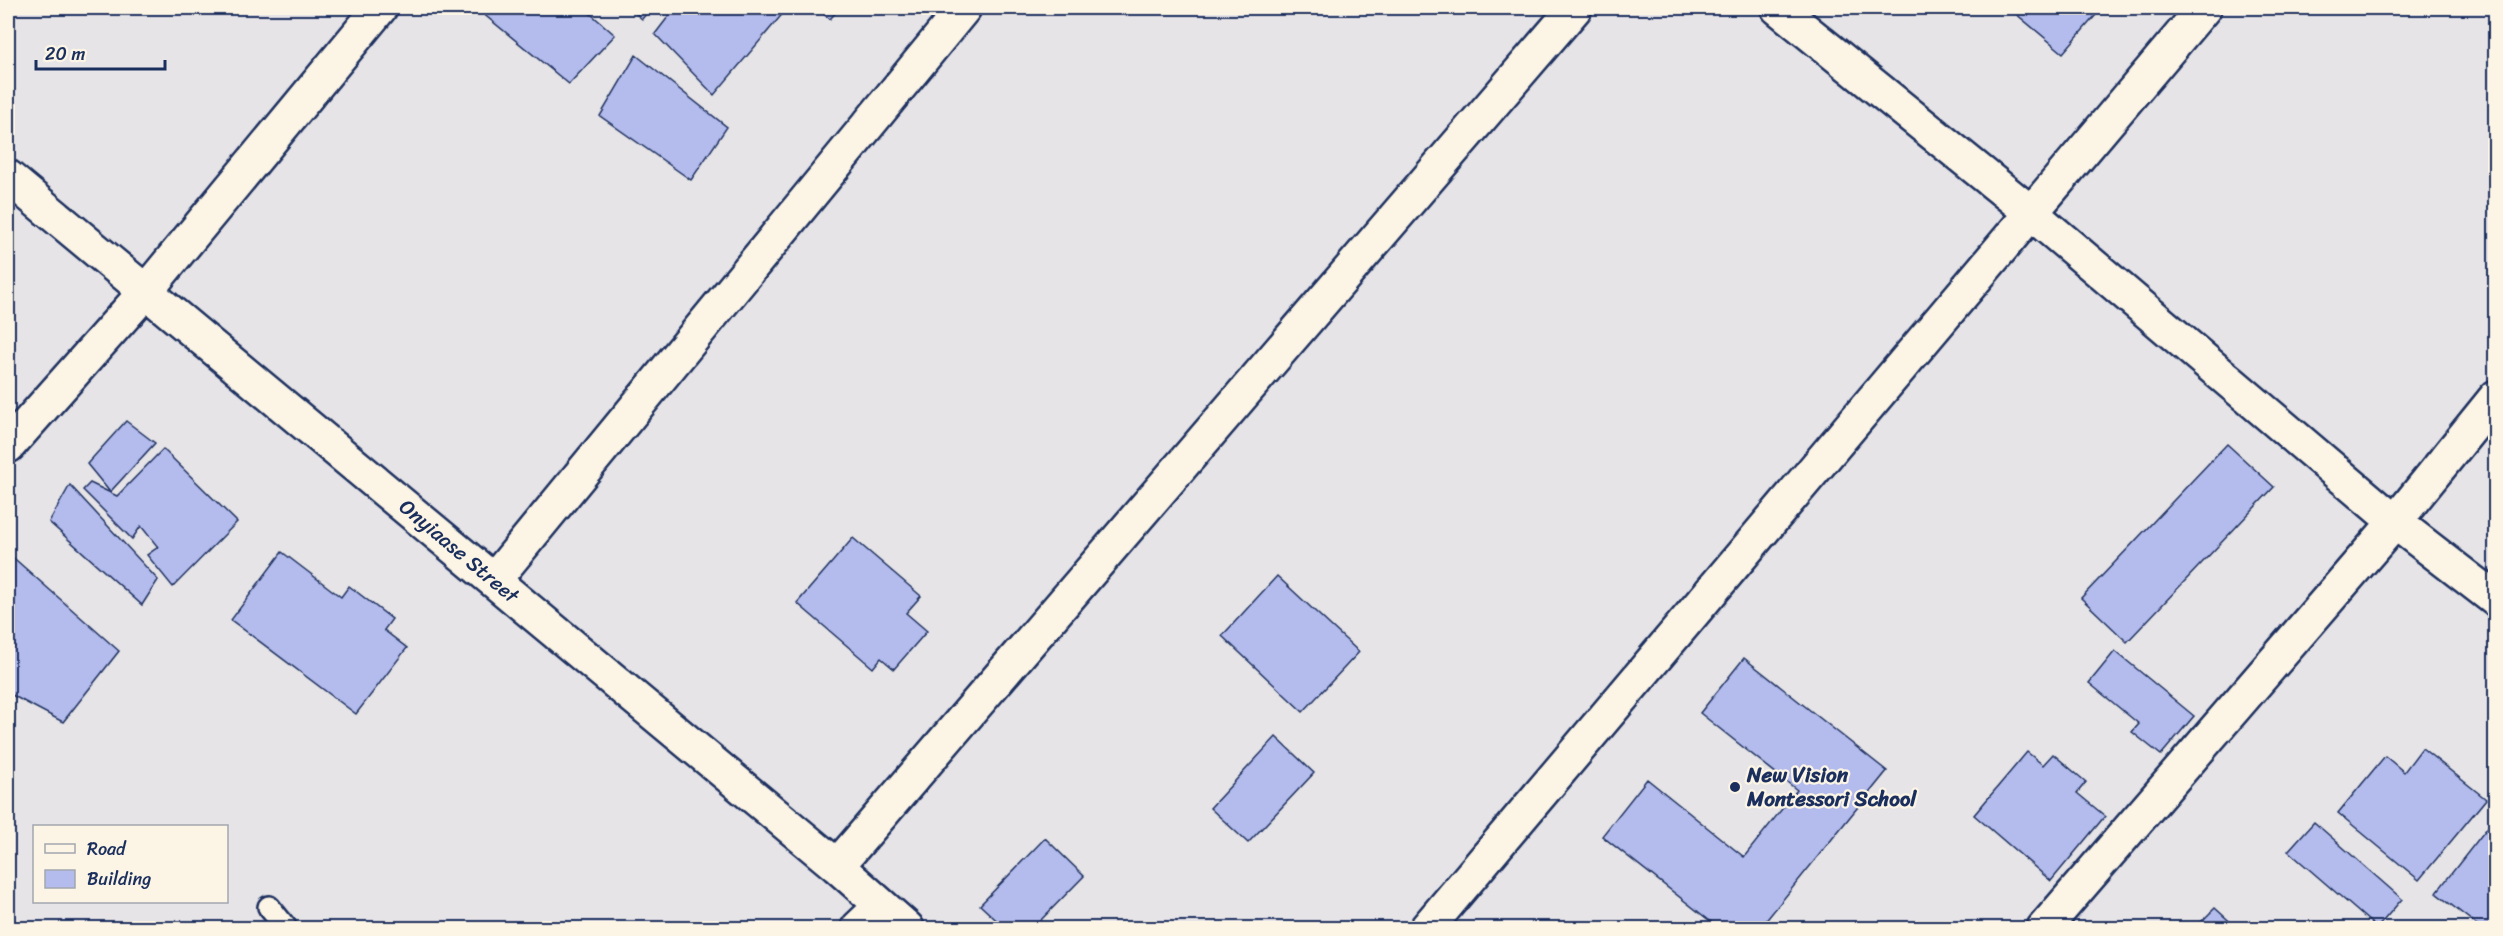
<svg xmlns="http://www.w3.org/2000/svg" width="2503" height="936" font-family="Sriracha,sans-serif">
  <rect width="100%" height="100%" fill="#e6e4e7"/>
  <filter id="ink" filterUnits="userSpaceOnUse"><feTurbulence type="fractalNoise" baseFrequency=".0167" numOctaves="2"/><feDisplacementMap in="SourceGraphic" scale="12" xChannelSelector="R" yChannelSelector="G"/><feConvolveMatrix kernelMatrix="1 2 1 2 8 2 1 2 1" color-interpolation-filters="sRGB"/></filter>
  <g filter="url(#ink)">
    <path fill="#b4bced" stroke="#1b2f5e" stroke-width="1.5" d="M476 8H584L615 35 569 84Z
      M629 8H651L642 19Z
      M675 8H780L785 11 714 95 655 34Z
      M815 8H840L830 19Z
      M2009 8H2102L2063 53Z
      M636 55 727 127 691 180 600 116Z
      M126 421 155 443 110 492 87 464Z
      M2227 444 2274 487 2127 642 2081 598Z
      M163 449 237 522 173 587 147 555 158 547 141 526 132 539 83 490 90 483 117 496Z
      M70 485 158 580 142 605 49 522Z
      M853 538 921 596 906 613 927 631 894 669 881 658 873 668 797 603Z
      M282 552 341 597 349 586 392 619 384 630 407 648 356 714 231 620Z
      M8 553 119 651 63 722 8 693Z
      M1277 576 1359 652 1303 712 1222 636Z
      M2115 651 2194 716 2161 755 2132 732 2139 724 2089 683Z
      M1744 658 1887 771 1760 928H1719L1602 836 1647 779 1744 857 1797 790 1700 713Z
      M1276 737 1314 773 1248 843 1210 808Z
      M2422 748 2486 799 2419 880 2338 813 2385 756 2404 772Z
      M2027 752 2043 765 2053 754 2086 782 2077 793 2105 816 2051 881 1974 815Z
      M2314 822 2402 899 2377 928 2288 851Z
      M2491 823 2496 826V928H2481L2436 893Z
      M1045 838 1084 876 1033 928H1005L980 905Z
      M2215 908 2237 928H2195Z"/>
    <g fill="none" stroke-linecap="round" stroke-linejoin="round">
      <defs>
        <path id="lane" d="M269 907 286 928"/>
        <path id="street" d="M1778 8 2030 212 2395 522 2496 600
          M8 177 837 866 907 928
          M8 446 146 291 380 8
          M494 580 964 8
          M837 866 1575 8
          M858 928 880 907
          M1427 928 2204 8
          M2044 928 2395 522 2496 397"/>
      </defs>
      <use href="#lane" stroke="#1b2f5e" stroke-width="26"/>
      <use href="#street" stroke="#1b2f5e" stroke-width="38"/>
      <use href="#lane" stroke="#fcf5e5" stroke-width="21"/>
      <use href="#street" stroke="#fcf5e5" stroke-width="33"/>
    </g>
  </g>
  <circle fill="#1b2f5e" stroke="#fcf5e5" stroke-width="2" cx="1735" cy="787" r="6"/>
  <g text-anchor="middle" stroke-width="4.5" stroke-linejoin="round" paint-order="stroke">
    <g font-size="21" fill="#1b2f5e" stroke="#fcf5e5">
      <text transform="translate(459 551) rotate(40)" y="7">Onyiaase Street</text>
    </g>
    <g font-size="21" font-weight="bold" fill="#1b2f5e" stroke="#fcf5e5" text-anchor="start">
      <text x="1747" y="782">New Vision<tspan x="1747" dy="24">Montessori School</tspan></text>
    </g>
  </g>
  <rect width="2503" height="936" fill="none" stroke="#fcf5e5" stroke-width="30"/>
  <rect x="15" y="15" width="2473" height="906" fill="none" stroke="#1b2f5e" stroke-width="2" filter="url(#ink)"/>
  <rect x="33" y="825" width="195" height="78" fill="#fcf5e5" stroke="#a2a6af" stroke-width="1.5"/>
  <rect x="45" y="844" width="30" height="9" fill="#fcf5e5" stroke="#a2a6af" stroke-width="1.5"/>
  <text x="87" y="855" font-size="18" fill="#1b2f5e">Road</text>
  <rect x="45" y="870" width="30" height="18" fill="#b4bced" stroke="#a2a6af" stroke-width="1.5"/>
  <text x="87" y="885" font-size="18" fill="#1b2f5e">Building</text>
  <path d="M36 60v9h129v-9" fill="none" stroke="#1b2f5e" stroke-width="3"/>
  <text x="45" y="60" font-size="18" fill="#1b2f5e" stroke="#fcf5e5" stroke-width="4.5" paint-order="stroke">20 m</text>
</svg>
